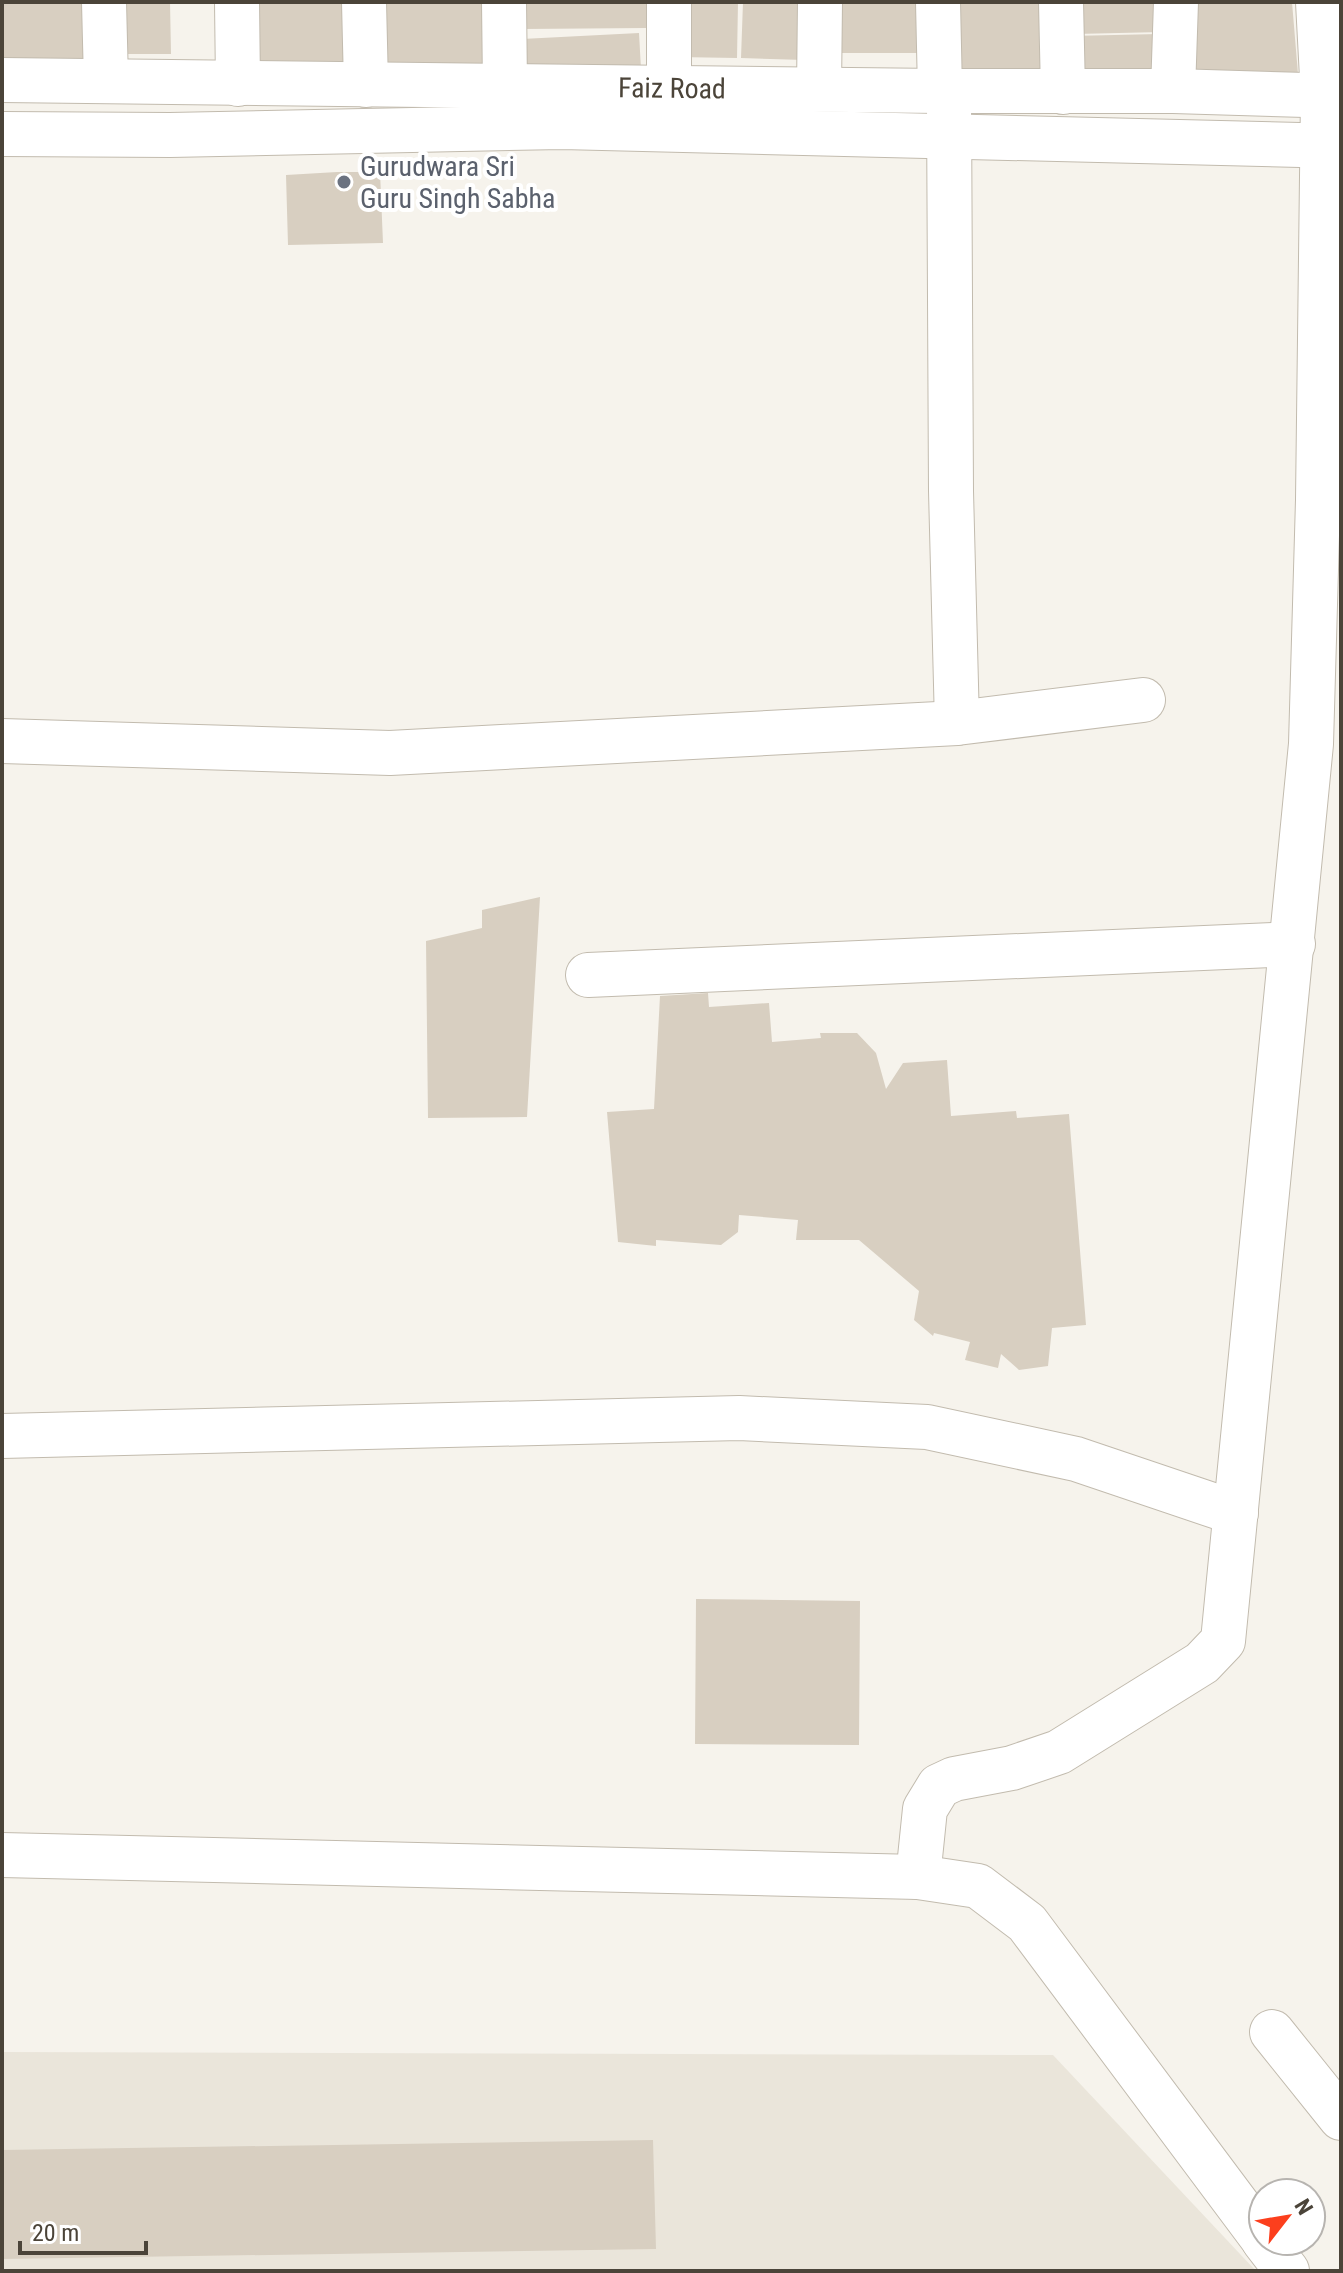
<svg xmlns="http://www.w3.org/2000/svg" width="1343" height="2273" font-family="'Roboto Condensed',sans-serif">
  <rect width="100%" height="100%" fill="#f6f3ec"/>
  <path fill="#eae5da" d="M2 2052 1053 2055 1256 2271H2Z"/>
  <path fill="#d8cfc1" d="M2 2H94L96 65 3 68Z
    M119 2H170L171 54H120Z
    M246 2H353V70H246Z
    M375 2H492L493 63 376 64Z
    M523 2H646V28L523 29Z
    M678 2H738L737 58 677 57Z
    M743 2H805L804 60 741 58Z
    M825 2H933V53H825Z
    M944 2H1039L1042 81 947 84Z
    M1074 2H1162V32L1075 34Z
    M1197 2H1292L1298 74 1196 78Z
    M639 33 641 69 524 74 522 39Z
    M1159 34 1161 83 1071 85 1070 36Z
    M337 172H380L383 243 288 245 286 175Z
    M540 897 527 1117 428 1118 426 941 482 928V910Z
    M708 993 709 1007 769 1003 772 1042 821 1038 820 1033H857L876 1053 886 1089 903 1063 947 1060 951 1116 1016 1111 1017 1118 1069 1114 1086 1325 1052 1328 1048 1366 1019 1370 1001 1354 998 1368 965 1360 970 1342 934 1333 933 1336 914 1320 919 1291 859 1240H796L798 1220 739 1215 738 1232 721 1245 656 1240V1246L618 1242 607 1112 654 1109 660 996Z
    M696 1599 860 1601 859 1745 695 1744Z
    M653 2140 656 2249 2 2259V2150Z"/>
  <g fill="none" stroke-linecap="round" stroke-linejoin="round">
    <defs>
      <g id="minor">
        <path d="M104 2 106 81"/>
        <path d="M237 2 238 84"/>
        <path d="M364 2 366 85"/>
        <path d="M504 2 505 85"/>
        <path d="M669 2V88"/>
        <path d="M938 2 940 91"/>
        <path d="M1061 2 1063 92"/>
        <path id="s1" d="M2 80 940 91H1173L1341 96"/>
        <path d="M819 89 820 2"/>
        <path d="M1173 91 1176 2"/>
        <path d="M949 105 951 491 957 723"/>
        <path d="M2 134 170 135 562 127 1341 146"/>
        <path d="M2 741 390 753 957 723 1143 700"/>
        <path d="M588 975 1293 944"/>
        <path d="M2 1436 739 1418 927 1427 1076 1459 1236 1513"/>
        <path d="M2 1855 918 1877 978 1886 1027 1923 1263 2239"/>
        <path d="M918 1877 925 1809 939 1786 954 1779 1012 1768 1059 1752 1202 1663 1223 1641 1311 744 1318 500 1323 96 1318 2"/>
        <path d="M1272 2032 1341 2118"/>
        <path d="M1264 2241 1287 2271"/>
      </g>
    </defs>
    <use href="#minor" stroke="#c2bbae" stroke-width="46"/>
    <use href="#minor" stroke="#fff" stroke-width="44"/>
  </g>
  <circle fill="#6b7280" stroke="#fff" stroke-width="3" cx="344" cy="182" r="8"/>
  <g text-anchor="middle" stroke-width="8" stroke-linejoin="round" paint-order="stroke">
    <g font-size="28" fill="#4b4439" stroke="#fff">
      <text dy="10" stroke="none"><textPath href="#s1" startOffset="670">Faiz Road</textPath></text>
    </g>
    <g font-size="28" fill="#5b616d" stroke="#fff" text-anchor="start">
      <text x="360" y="176">Gurudwara Sri<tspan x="360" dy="32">Guru Singh Sabha</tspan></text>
    </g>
  </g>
  <rect width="1343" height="2273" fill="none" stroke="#4b4439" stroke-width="8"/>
  <g transform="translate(1287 2217) rotate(59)"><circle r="38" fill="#ffffff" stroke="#b7b4b0" stroke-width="2"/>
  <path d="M0-6L14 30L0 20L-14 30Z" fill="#fc3f1d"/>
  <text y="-12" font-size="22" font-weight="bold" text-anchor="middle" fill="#4b4439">N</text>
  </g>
  <path d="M20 2241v12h126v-12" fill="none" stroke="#4b4439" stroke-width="4"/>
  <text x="32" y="2241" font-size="24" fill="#4b4439" stroke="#ffffff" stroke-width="6" paint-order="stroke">20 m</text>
</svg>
